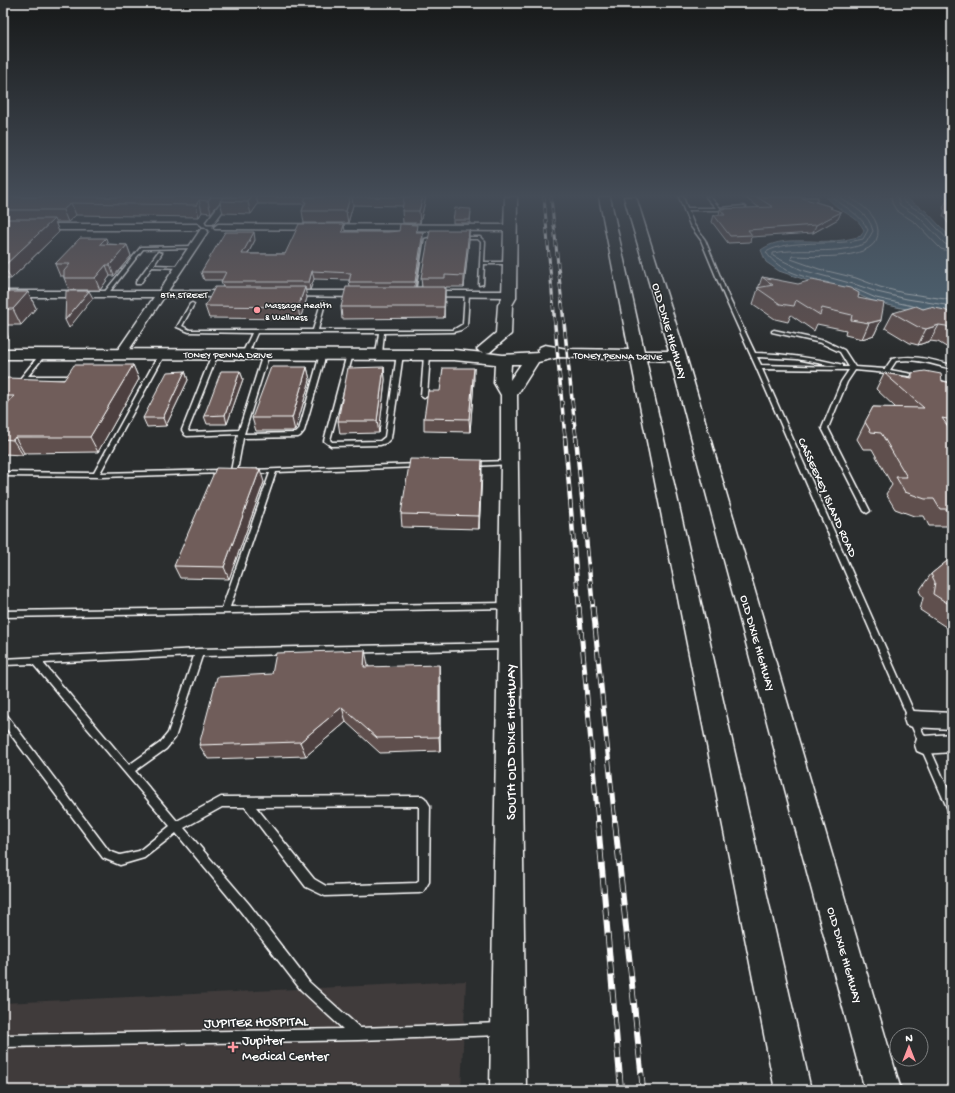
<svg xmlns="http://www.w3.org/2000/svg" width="955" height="1093" font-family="'Gochi Hand',sans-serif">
  <rect width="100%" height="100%" fill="#2a2d2e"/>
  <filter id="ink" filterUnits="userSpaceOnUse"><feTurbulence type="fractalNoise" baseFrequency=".025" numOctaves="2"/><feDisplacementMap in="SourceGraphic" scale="8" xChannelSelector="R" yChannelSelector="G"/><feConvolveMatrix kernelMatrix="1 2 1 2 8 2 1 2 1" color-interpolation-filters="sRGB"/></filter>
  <g filter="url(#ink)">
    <path fill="#3f3b3b" d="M466 981 461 1090H3V1003Z"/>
    <path fill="#506674" stroke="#96a3ac" d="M826 197H904L926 211 952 239V315L901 308 875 302 851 292 815 283 779 271 766 262 761 250C776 239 793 241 811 241 828 242 845 241 861 236L864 230C857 217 851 217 840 209 835 206 831 201 826 197Z"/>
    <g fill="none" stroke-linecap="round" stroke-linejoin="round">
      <path stroke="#b9c2c7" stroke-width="1" d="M839 197C853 207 869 213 873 231L866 243C836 256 804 247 773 253V256L802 270 857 285 877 292 907 299 952 306
        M849 197C862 205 876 214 878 230 881 263 812 256 792 256L791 259 819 269 856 278 880 287 904 293 952 300
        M891 197 892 203 896 210 916 223 941 249 952 252
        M897 197 900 205 920 218 945 244 952 246
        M902 197 904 202 924 214 948 240 952 241
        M829 283C807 277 779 273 766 252 789 238 834 247 863 239L868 230C861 214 845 208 832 197
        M855 289 876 298 913 306"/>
      <defs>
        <path id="lane" d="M679 197H683L687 208H716L706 197H710L720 208 744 206 746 207 744 208 719 210H688L694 225 705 240 729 298 755 353C785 354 814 358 843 365V367H849L840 352 821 343 772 332V331L774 330 825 341 844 350 855 367 885 369 892 359C914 354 931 360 952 365V369C933 364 915 358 896 361L890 370 923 376V378L887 373 855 370 847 382 828 428 870 511 867 513 864 511 822 428 841 382 849 370 762 369 952 798V814L949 812 756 367 725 298 701 240 690 225ZM757 357 797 359 838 367 761 365Z
          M437 236 439 237 438 238 429 240 420 293 416 294 425 239Z
          M458 237H480L485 242 484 262H510L512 263 510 264H484L483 284 479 285 481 242 478 239H459L457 238Z
          M194 246H195V248L143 249 107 295 103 294 141 247Z
          M158 252 162 253 154 265 181 266 183 267 181 268 152 267 140 284H136V282Z
          M465 293 469 294 467 326 461 330 453 332 384 333 382 354 379 356 376 354 379 333H257L248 354 245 356 242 354 252 333 189 332 177 327 190 304 192 303 194 304 182 326 190 330H313L321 303 323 302 325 303 318 330H453L463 324Z
          M3 331 6 333 7 337 5 340 3 341Z
          M43 352 46 354 28 376H74L76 377V379L25 380 20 386H16L15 385 41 353Z
          M162 352 165 354 100 473 222 470 224 471 225 472 224 473 102 477 3 476V472L94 473 159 354Z
          M215 352 218 354 188 430 189 432 239 430 263 354 266 352 269 354 244 434 296 433 299 430 320 354 323 352 326 354 304 431 300 436 298 437 243 438 237 471 234 473 231 471 238 434 187 436 185 435 182 430 212 354Z
          M350 352 353 354 330 440 332 442 380 441 385 437 397 354 400 352 403 354 391 438 386 443 380 445 331 446 324 441 347 354Z
          M427 353 430 355 427 396 424 398 421 396 424 355Z
          M510 461 513 463 512 464 473 466 470 464 473 462Z
          M418 464 420 465 421 466 420 467 276 472 230 607 507 603 510 604 511 606 510 608 3 617V611L222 608 270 473H253L251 472 250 471 251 470Z
          M506 643 509 644 510 646 509 648 506 649 202 656 175 738 166 749 135 771 177 821 221 797 422 796 425 798 430 806 429 882 423 892 419 893 325 896 306 887 245 807H222L184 828 249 904 309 982 360 1028 501 1023 505 1025 507 1029 505 1033 501 1035 358 1040 3 1047V1035L343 1029 301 990 241 912 176 833 144 858 120 865 103 858 3 724V713L6 714 109 851 120 855 139 851 170 826 33 664 3 665V659L199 649ZM194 656 168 733 160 743 129 765 43 663ZM419 806V880L417 883 326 886 314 879 256 807Z"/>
        <path id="street" d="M225 197H233L213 224H207L206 222Z
          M3 224H197L201 227 197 230H3Z
          M218 224 511 225 515 228 511 231 215 229 214 227Z
          M204 228 208 231 168 291H232L237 294 232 297H164L125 356H117L115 354 154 297H3V291H159L201 229Z
          M286 291H364L369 294 364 297 282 296 281 294 282 292Z
          M424 291H509L514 294 509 297 420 296 419 294 420 292Z
          M913 711 952 713V729L913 727 906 725 904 719 906 713Z
          M952 734V752L924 754 917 751 915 745 917 739 924 736Z"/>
        <path id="secondary" d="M505 197H517L516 298 512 305 511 334 490 352 486 353 503 355 539 353 537 350 540 347 545 345 567 349 629 350 599 197H610L644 351H669L624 197H636L686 356 901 1090H865L671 361 646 360 811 1090H775L631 360 559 357 538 362 517 395 526 1090H490L501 463V395L494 383 495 364 454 360 3 359V349L454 350 484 353 480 352 477 349 496 333 498 305 502 298ZM511 364H521L510 380Z"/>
      </defs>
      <use href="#lane" stroke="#fff" stroke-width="3"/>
      <use href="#street" stroke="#fff" stroke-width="3"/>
      <use href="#secondary" stroke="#fff" stroke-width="3"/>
      <use href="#lane" fill="#2a2d2e" fill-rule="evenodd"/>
      <use href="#street" fill="#2a2d2e" fill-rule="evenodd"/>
      <use href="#secondary" fill="#2a2d2e" fill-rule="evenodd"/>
      <defs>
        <path id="rail-far4" d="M544 197 553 304
          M551 197 562 304"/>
        <path id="rail-far3" d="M553 303 565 438
          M562 303 576 438"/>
        <path id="rail-far2" d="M565 437 579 608
          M576 437 593 608"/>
        <path id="rail-far1" d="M579 607 598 823
          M593 607 615 823"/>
        <path id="rail" d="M598 822 621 1090
          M615 822 643 1090"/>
      </defs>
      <use href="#rail-far4" stroke="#fff" stroke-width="3"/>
      <use href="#rail-far3" stroke="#fff" stroke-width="3.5"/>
      <use href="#rail-far2" stroke="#fff" stroke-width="4.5"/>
      <use href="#rail-far1" stroke="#fff" stroke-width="5"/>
      <use href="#rail" stroke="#fff" stroke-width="6"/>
      <use href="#rail-far4" stroke="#2a2d2e" stroke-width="2" stroke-dasharray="5.5" stroke-linecap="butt"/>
      <use href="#rail-far3" stroke="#2a2d2e" stroke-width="2.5" stroke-dasharray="7" stroke-linecap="butt"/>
      <use href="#rail-far2" stroke="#2a2d2e" stroke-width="3" stroke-dasharray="8" stroke-linecap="butt"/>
      <use href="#rail-far1" stroke="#2a2d2e" stroke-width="3.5" stroke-dasharray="11" stroke-linecap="butt"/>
      <use href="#rail" stroke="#2a2d2e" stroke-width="4.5" stroke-dasharray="14" stroke-linecap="butt"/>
    </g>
    <path fill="#5f504d" stroke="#fff" d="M3 197H426L420 223H403L402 211 403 206 353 205 348 223H304L302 211 304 204H258L251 214 223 213 220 202 211 213 202 212 199 217 76 215 68 222H55L59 232 11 279H3Z
      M744 197H818L817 201H813L832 207 831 209 841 212 838 219 813 233 751 237 750 242 728 243 712 222 714 215H719L720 209 760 208Z
      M945 197H952V229L943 216 945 211 943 208 947 199Z
      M471 212 470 223H453V220Z
      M469 230V240L464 287H446V290H445V298L444 318 342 319 341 307 350 287 349 280 314 279 310 290H305L307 298 300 319 209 318 205 306 223 287 221 282 222 280H204L201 272 255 240 248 254H285L345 232H418L423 239 416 287H422L421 278Z
      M108 244 127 245 131 256 114 276H110L100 290H69L64 278V276H60L55 264Z
      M762 277 858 298 881 320 874 335 862 339 845 335 846 330 817 324 814 331 791 315 788 322 775 319 753 304Z
      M3 292H28L36 308 21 325H3Z
      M923 309 952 314V347L948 348 938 342 930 341 918 345 910 343 885 328 893 313Z
      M133 365 139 379 98 452 24 453 23 455 3 454V383L64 380Z
      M307 367 310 380 295 431H256L252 418Z
      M384 367 385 380 379 433 340 434 338 421Z
      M185 371 188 380 166 426 147 427 143 418Z
      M240 371 243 379 227 424H207L204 416Z
      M884 373 910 378 912 373 952 383V526H929L924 516H914L895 509 886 494 892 485 872 449H863L857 439 873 407 896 408 876 389Z
      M474 381 470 432 424 431V418L440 391Z
      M482 473 479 529 402 527 401 514Z
      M264 482 229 579 180 578 174 566Z
      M952 551V631L920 610 923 598 919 591 931 574 951 558Z
      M368 665V667L440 680V751L380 753 346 722 306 756 208 759 199 745 272 674Z"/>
    <path fill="#4e413f" stroke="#fff" d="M211 197H224L211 213 208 201Z
      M252 197H256L258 204 251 214 248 202Z
      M350 197H352L353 205 348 223 346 211Z
      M423 197H426L420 223 419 211Z
      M797 197H818L817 201 795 203Z
      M199 200 202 212 199 217 196 205Z
      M71 203 76 215 68 222 63 210Z
      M841 212 838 219 813 233 816 225Z
      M54 219 59 232 11 279 4 266Z
      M344 224 345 231 343 239 342 232Z
      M469 230V240L464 287V276Z
      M254 232 255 240 244 261 242 254Z
      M423 232V239L415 290V282Z
      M106 238 110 250 100 244Z
      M127 245 131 256 114 276 110 265Z
      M106 265 110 276 100 290 95 278Z
      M312 271 314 279 310 290 309 282Z
      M305 287 307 298 300 319 298 307Z
      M445 287V298L444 318V307Z
      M89 291 93 298 69 328 65 320Z
      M28 292 36 308 21 325 13 309Z
      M881 320 874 335 862 339 869 323Z
      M939 325 930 341 918 345 926 329Z
      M952 342V347L948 348Z
      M133 365 139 379 98 452 90 437Z
      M307 367 310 380 295 431 292 418Z
      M384 367 385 380 379 433 377 421Z
      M474 368V381L470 432 469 419Z
      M185 371 188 380 166 426 163 418Z
      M240 371 243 379 227 424 225 415Z
      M15 437 24 453 23 455 13 440Z
      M482 460V473L479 529V516Z
      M260 469 264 482 229 579 224 567Z
      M365 650 368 665 367 683 364 667Z
      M439 665 440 680V751L439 737Z
      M342 707 346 722 306 756 300 742Z"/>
    <path fill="#6f5d5a" stroke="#fff" d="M3 197H211L208 201 199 200 196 205 71 203 63 210H3Z
      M223 197H252L248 202 220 201Z
      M306 197H350L346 211H302L306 202H304Z
      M404 197H423L419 211H402Z
      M757 197H799L832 207 830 208 841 212 816 225 748 230 752 235 730 236 714 215H725L720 209 773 207Z
      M949 202H952V206Z
      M455 208 471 209 470 220H453Z
      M3 219H54L4 266H3Z
      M299 224H344L342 232H388L399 231 400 224 417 225 416 232H423L415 282H349L351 273 312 271 309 282H221L226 272H201L225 232H254L242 254H285Z
      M430 230H469L464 276 445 275V278H421Z
      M80 238H106L100 244 127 245 110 265H106L95 278H64V271L70 264H55Z
      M762 277 798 284 812 280 850 288 859 293 858 298 884 303 881 320 869 323 851 320 852 315 822 308 820 315 796 300 794 306 780 304 757 288 773 285Z
      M215 287H305L298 307 205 306Z
      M346 287H445L444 307H341Z
      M66 291H89L65 320Z
      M3 292H28L13 309H3Z
      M916 306 923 309 930 307 945 310 952 314V330L946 326 939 325 926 329 918 327 893 313Z
      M74 365H133L90 437H15L13 440 3 439V409L14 396H3V383L7 378 64 380Z
      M271 367H307L292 418H252Z
      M384 367 377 421H338L348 368Z
      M443 368H474L469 419 424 418 428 391H440Z
      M185 371 163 418H143L167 372Z
      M221 371H240L225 415 204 416Z
      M925 371 941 374 942 381 952 383V420L942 418 952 432V509H940L934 499H925L905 492 896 477H907L881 433 871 432 865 422 873 407 924 408 884 373 912 378V373Z
      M410 459 482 460 479 516 401 514Z
      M216 468 260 469 224 567 174 566Z
      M952 557V606L933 594 935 582 931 574Z
      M365 650 364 667 439 665V737L377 738 342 707 300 742 199 745 217 677 272 674 276 653Z"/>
  </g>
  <linearGradient id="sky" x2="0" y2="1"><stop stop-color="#171919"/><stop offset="0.56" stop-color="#444c57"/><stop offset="1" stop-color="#444c57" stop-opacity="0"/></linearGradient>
  <rect width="955" height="350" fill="url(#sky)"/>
  <g fill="#ff9aa2" stroke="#2a2d2e" stroke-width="1.5">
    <circle cx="257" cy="310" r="4"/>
    <path d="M231 1041h4v4h4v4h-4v4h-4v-4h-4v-4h4z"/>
  </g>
  <g text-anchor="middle" stroke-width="3" stroke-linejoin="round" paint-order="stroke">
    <g font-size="10" fill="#fff" stroke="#2a2d2e">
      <text x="184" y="298">8TH STREET</text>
      <text x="228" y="358">TONEY PENNA DRIVE</text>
      <text transform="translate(618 355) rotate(1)" y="4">TONEY PENNA DRIVE</text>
    </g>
    <g font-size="10" fill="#fff" stroke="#2a2d2e" text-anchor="start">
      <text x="265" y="308">Massage Health<tspan x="265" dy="12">&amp; Wellness</tspan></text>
    </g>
    <g font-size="12" fill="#fff" stroke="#2a2d2e">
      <text transform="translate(670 331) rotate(74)" y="4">OLD DIXIE HIGHWAY</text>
      <text transform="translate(828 497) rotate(66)" y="4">CASSEEKEY ISLAND ROAD</text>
      <text transform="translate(758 643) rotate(74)" y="4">OLD DIXIE HIGHWAY</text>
      <text transform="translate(845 955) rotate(74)" y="4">OLD DIXIE HIGHWAY</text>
    </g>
    <g font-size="14" fill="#fff" stroke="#2a2d2e">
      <text transform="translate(510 742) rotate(-90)" y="5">SOUTH OLD DIXIE HIGHWAY</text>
      <text transform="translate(256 1021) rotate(-1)" y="5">JUPITER HOSPITAL</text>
    </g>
    <g font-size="14" fill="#fff" stroke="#2a2d2e" text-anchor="start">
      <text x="242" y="1044">Jupiter<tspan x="242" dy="16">Medical Center</tspan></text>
    </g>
  </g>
  <rect width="955" height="1093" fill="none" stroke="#2a2d2e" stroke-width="16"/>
  <rect x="8" y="8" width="939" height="1077" fill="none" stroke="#fff" stroke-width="1.5" filter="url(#ink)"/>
  <g transform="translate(909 1047)"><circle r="19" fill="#2a2d2e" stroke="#7f8182"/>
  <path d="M0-3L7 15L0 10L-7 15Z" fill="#ff9aa2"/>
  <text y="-6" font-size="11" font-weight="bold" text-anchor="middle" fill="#ffffff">N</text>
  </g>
</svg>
